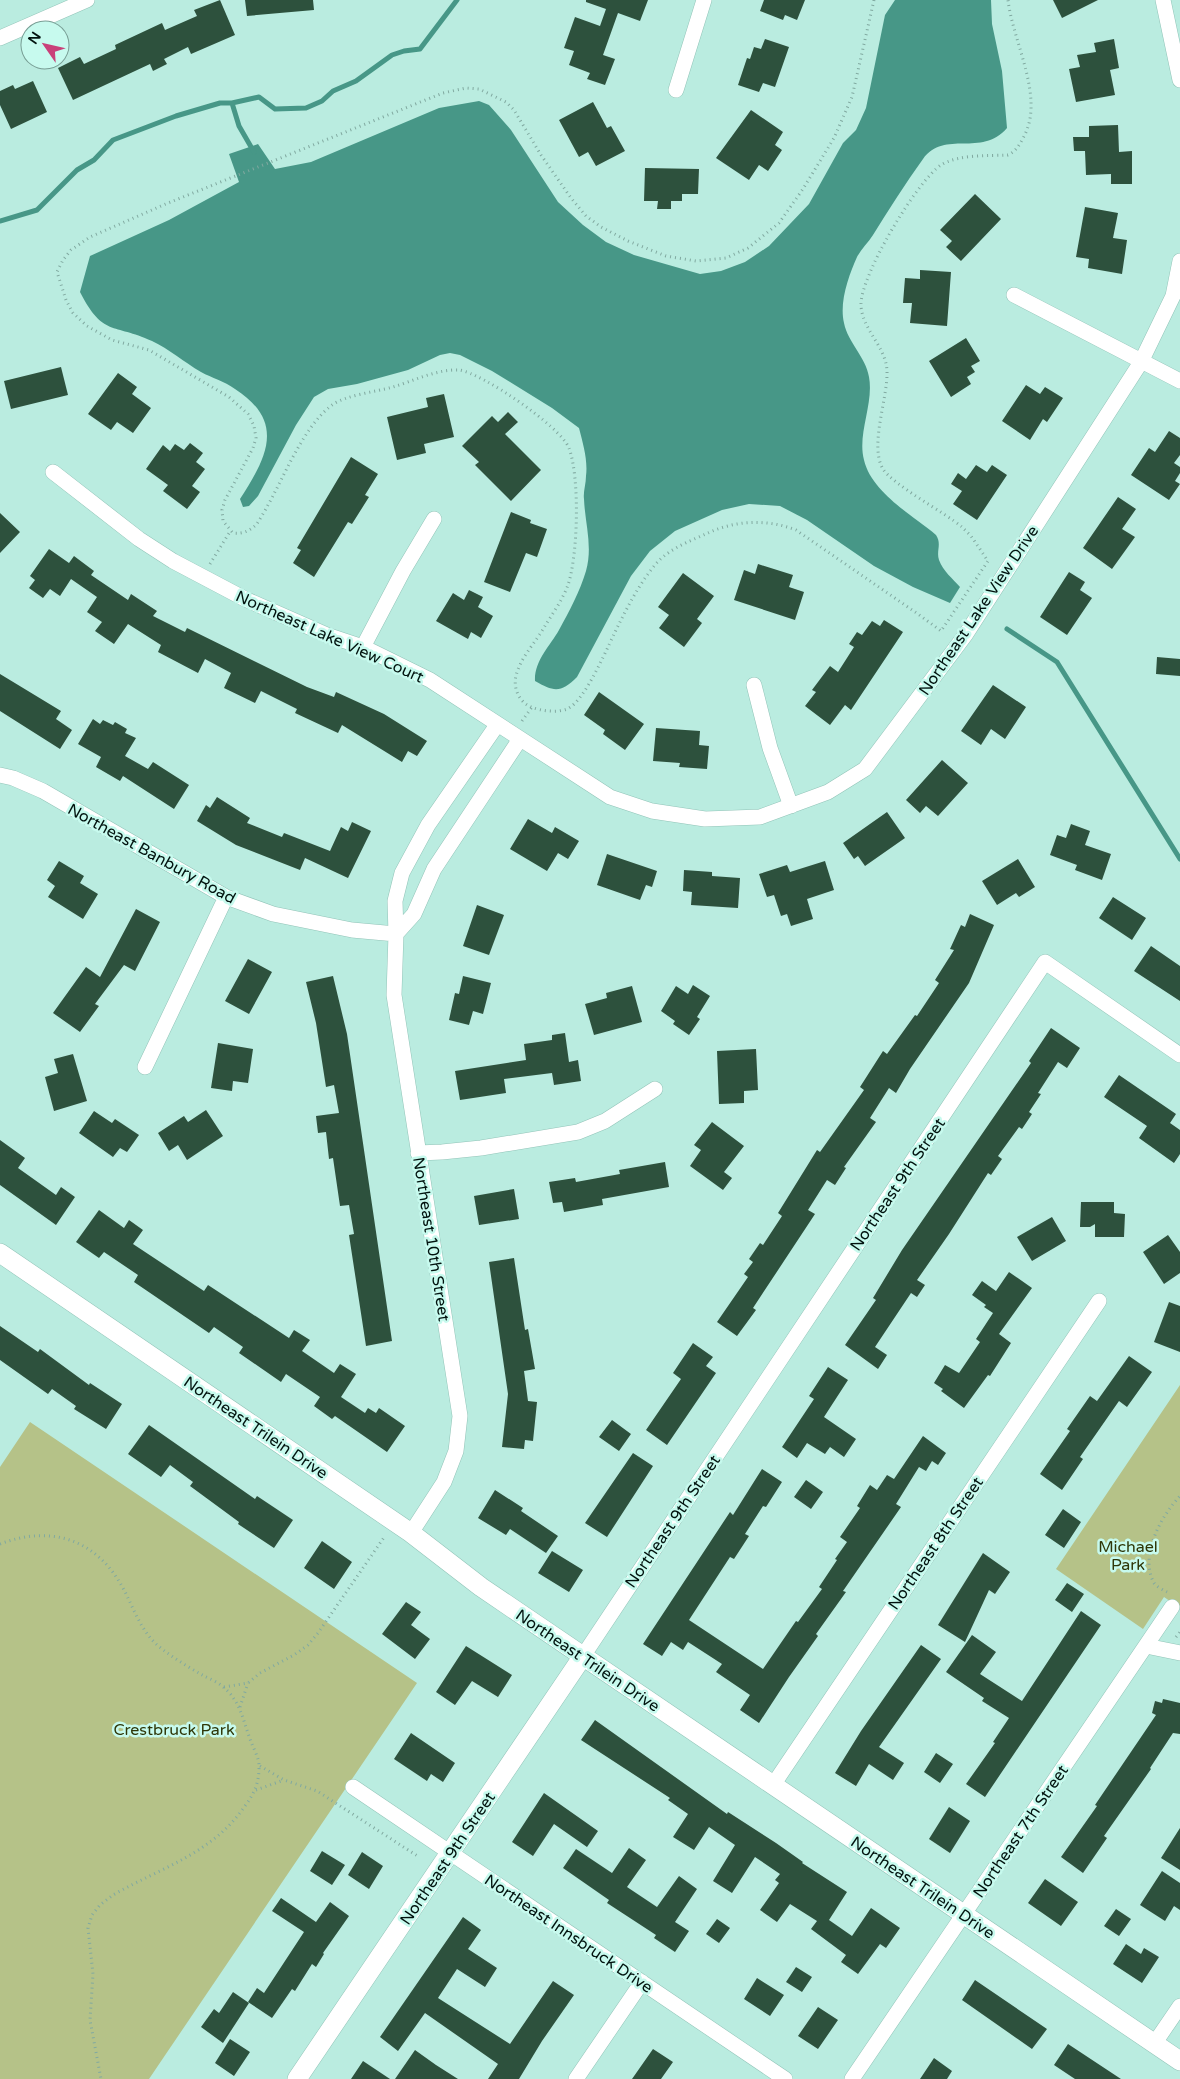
<svg xmlns="http://www.w3.org/2000/svg" width="1180" height="2079" font-family="'Varela Round',sans-serif">
  <rect width="100%" height="100%" fill="#baece0"/>
  <path fill="#b5c288" d="M1180 1385V1608L1164 1597 1143 1629 1056 1569Z
    M30 1422 417 1683 149 2079H0V1467Z"/>
  <path fill="#479787" d="M895 0H991L992 24 1002 71 1007 128C981 158 945 129 923 159 905 184 889 209 873 235 868 243 861 249 857 257 849 275 839 302 844 323 848 343 866 357 869 377 874 404 857 434 864 460 870 486 898 506 918 521 924 526 931 530 936 535 942 544 936 551 939 560 943 571 953 579 960 587L950 603 913 587 874 566 807 520 780 506 749 504 722 510 675 531 650 551 631 576 577 677C561 693 554 692 535 681 534 661 550 646 559 630 569 612 580 591 586 571 593 546 585 524 584 499 583 492 586 484 586 476 588 460 583 444 579 428L552 408 492 371 460 355 450 353 440 355 408 370 357 384 328 389 314 397 296 425 258 496 249 506 243 507 240 499C267 457 286 422 235 389 224 381 212 378 201 372 184 362 169 349 152 341 113 323 103 337 80 292L90 256 169 220 239 182 229 154 258 144 275 169 311 162 439 108 479 101 489 105 511 130 558 202 583 225 606 242 634 255 700 274 721 271 745 262 769 246 809 204 843 143 856 130 866 108 885 15Z"/>
  <g fill="none" stroke-linecap="round" stroke-linejoin="round">
    <path stroke="#479787" stroke-width="5" d="M232 103 239 126 254 152
      M0 221 37 210 77 170 94 160 113 140 176 116 220 103H232L259 97 275 109 306 108 322 101 333 91 356 81 392 55 404 51 420 49 457 0
      M1007 629 1057 662 1180 859"/>
  </g>
  <path fill="#2d513d" d="M220 0 235 35 191 54 188 47 164 59 167 64 153 71 150 64 73 100 58 68 80 57 84 64 116 49 115 45 162 23 165 30 197 16 194 10Z
    M245 0H313L314 10 247 16Z
    M586 0H648L640 21 618 13 603 55 615 59 605 85 587 79 590 73 569 65 574 51 564 48 575 17 600 26 606 9 586 2Z
    M764 0H805L797 20 785 15 783 20 760 11Z
    M1053 0H1098L1062 18Z
    M765 39 789 47 775 87 763 83 759 92 738 85 747 58 750 59 754 47 761 49Z
    M1114 39 1119 68 1110 70 1115 95 1076 102 1069 69 1080 67 1077 55 1096 52 1094 43Z
    M33 81 47 112 11 129 0 105V91L13 85 15 89Z
    M593 102 607 128 611 126 625 151 596 166 588 152 579 157 559 120Z
    M751 110 783 132 775 145 782 150 768 171 759 165 749 180 716 158Z
    M1118 125 1119 152 1132 151V184H1111V174L1086 175 1085 151H1074L1073 137H1089V126Z
    M645 168 699 169 698 194H682V201H671V209H657L658 201H644Z
    M975 194 1001 219 961 261 946 247 952 241 940 230Z
    M1085 207 1118 213 1113 238 1127 240 1122 274 1088 268 1089 259 1076 257Z
    M920 270 951 272 947 326 910 323 912 303H903L905 278 920 279Z
    M966 338 980 361 971 366 975 372 967 377 971 384 951 397 929 361Z
    M61 367 68 395 11 409 4 381Z
    M118 373 137 387 132 394 151 408 133 433 117 422 111 430 88 414Z
    M1026 385 1040 394 1045 387 1063 398 1047 422 1043 419 1030 440 1002 421Z
    M444 394 454 437 424 444 426 453 397 460 387 417 428 407 426 398Z
    M508 412 518 422 505 434 541 470 511 501 475 465 479 462 462 446 492 416 498 422Z
    M1169 431 1180 438V455L1174 463 1180 467V473L1175 481 1180 484 1169 500 1131 475 1149 448 1155 452Z
    M190 443 203 453 196 462 205 469 192 486 200 492 187 509 163 491 168 485 146 469 163 445 170 451 175 444 184 450Z
    M351 457 378 474 365 495 369 497 352 524 348 522 314 577 293 563 301 550 297 548Z
    M976 465 987 472 992 465 1007 475 977 520 953 504 962 491 951 484 958 473 966 479Z
    M1118 497 1136 509 1122 529 1135 537 1112 569 1083 548Z
    M511 512 531 520 530 523 547 529 537 557 526 553 510 592 484 582Z
    M0 513 20 532 0 553Z
    M49 549 69 563 74 556 94 571 91 575 128 600 131 594 157 611 153 616 185 632 187 628 307 687 334 697 336 692 384 714 427 741 417 756 408 751 402 762 342 725 338 733 295 713 297 709 261 691 255 703 224 688 231 673 205 659 198 673 158 652 161 645 128 624 114 644 95 631 102 622 87 612 97 597 71 579 60 596 50 589 43 598 29 588 35 580 30 576Z
    M758 564 793 575 789 587 804 592 795 620 734 600 744 570 755 574Z
    M1069 572 1085 582 1080 590 1092 598 1067 635 1040 617Z
    M683 573 714 596 697 619 702 623 684 647 659 628 669 615 658 607Z
    M469 590 483 597 478 607 493 616 481 638 471 632 468 639 436 621 453 593 464 600Z
    M884 620 903 632 851 710 845 705 830 725 805 706 816 692 812 690 830 666 838 672 854 647 849 644 857 632 862 635 872 621 880 626Z
    M1157 657 1180 659V676L1156 674Z
    M0 674 61 711 56 719 72 730 60 749 0 711Z
    M993 685 1026 707 1005 739 991 729 981 745 961 731Z
    M599 692 644 724 625 750 603 734 605 730 584 715Z
    M93 719 100 724 103 720 113 725 115 722 127 729 125 733 136 738 125 756 148 769 153 762 189 785 174 809 123 776 120 781 96 767 101 757 78 744Z
    M656 728 700 731 699 745 709 746 707 769 679 767 680 763 653 761Z
    M942 760 968 783 938 816 926 806 920 813 906 800Z
    M217 797 250 818 247 823 282 837 284 833 330 851 341 827 348 831 352 822 371 831 348 878 305 858 300 870 236 845 197 821 206 805 210 808Z
    M887 812 905 838 865 866 858 856 854 859 843 843Z
    M528 819 552 833 555 827 579 841 568 859 558 853 547 871 510 849Z
    M1071 824 1090 831 1085 845 1111 854 1102 880 1075 870 1077 865 1050 855 1057 835 1066 838Z
    M607 854 657 871 652 887 646 885 640 900 597 885Z
    M1018 859 1035 887 1019 897 1016 893 997 905 982 881Z
    M59 861 84 876 80 883 98 894 83 919 48 897 55 886 47 880Z
    M825 861 834 890 807 899 813 919 791 926 787 914 781 916 774 895 767 897 759 874 787 865 790 872Z
    M684 870 712 872V876L740 878 738 908 691 905 692 892 683 891Z
    M1113 897 1146 918 1132 940 1099 918Z
    M477 905 504 915 489 955 463 946Z
    M136 909 160 922 135 971 124 965 95 1004 99 1006 80 1032 53 1013 86 967 100 977Z
    M970 914 994 925 969 983 910 1069 896 1093 889 1088 870 1118 876 1122 844 1167 846 1168 835 1185 827 1180 808 1210 815 1214 753 1308 756 1310 737 1336 717 1322 748 1277 744 1274 753 1262 749 1259 760 1243 763 1245 782 1216 778 1213 817 1150 820 1152 864 1090 860 1087 883 1051 887 1054 915 1015 917 1016 939 983 935 980 954 950 950 949 961 925 965 927Z
    M1151 946 1180 966V1001L1134 971Z
    M248 959 272 972 249 1014 225 1001Z
    M333 976 347 1034 392 1341 366 1346 349 1235 354 1234 349 1205 340 1206 333 1158 329 1159 326 1132 318 1133 316 1116 339 1113 334 1085 326 1087 316 1023 306 982Z
    M463 976 491 983 483 1014 473 1011 469 1025 449 1020 455 993 459 994Z
    M693 985 710 996 697 1017 700 1019 689 1035 673 1024 675 1021 661 1011 676 986 688 994Z
    M632 986 642 1022 594 1035 585 1004 607 998 606 993Z
    M1051 1028 1080 1048 1067 1068 1058 1062 1038 1093 1041 1094 1029 1112 1032 1114 1022 1129 1019 1127 998 1156 1002 1159 991 1175 988 1173 949 1234 917 1280 925 1285 917 1297 911 1293 875 1347 887 1355 878 1369 845 1345 876 1300 873 1298 902 1250 1031 1063 1029 1061Z
    M565 1033 569 1062 578 1060 581 1081 554 1085 552 1073 504 1079 506 1093 460 1100 455 1071 526 1060 524 1044 552 1040V1035Z
    M218 1043 253 1049 248 1083 233 1081 232 1091 211 1088Z
    M756 1049 758 1090 744 1091V1103L719 1104 717 1051Z
    M73 1054 87 1101 54 1111 45 1077 58 1073 54 1059Z
    M1119 1075 1176 1114 1170 1123 1180 1130V1154L1174 1163 1139 1138 1147 1126 1104 1097Z
    M206 1110 223 1136 187 1160 178 1145 169 1151 158 1133 184 1116 188 1122Z
    M94 1111 112 1123 115 1119 139 1135 127 1152 120 1148 113 1157 79 1133Z
    M712 1122 744 1146 724 1172 732 1178 723 1190 690 1166 701 1150 694 1145Z
    M0 1140 25 1158 18 1168 56 1195 61 1187 75 1197 56 1225 0 1185Z
    M665 1162 669 1187 602 1199 603 1205 564 1212 562 1202 553 1203 549 1182 575 1178 576 1182 620 1174 619 1170Z
    M514 1189 519 1219 479 1225 474 1196Z
    M1081 1202H1114V1213L1125 1214 1124 1237H1095V1224L1090 1227H1080Z
    M99 1210 124 1228 129 1220 143 1230 133 1244 204 1291 208 1285 289 1338 294 1330 310 1340 302 1351 334 1373 340 1364 356 1374 341 1397 365 1413 368 1408 376 1413 379 1408 405 1426 387 1452 335 1416 332 1419 314 1406 320 1397 286 1374 281 1382 239 1353 243 1347 214 1327 209 1333 134 1282 138 1275 104 1252 99 1258 76 1242Z
    M1052 1217 1066 1241 1032 1261 1017 1237Z
    M1168 1235 1180 1252V1273L1164 1284 1143 1252Z
    M514 1258 525 1330 528 1329 535 1369 524 1371 528 1401 537 1402 533 1441 525 1440 524 1449 502 1447 508 1394 489 1262Z
    M1009 1272 1032 1288 999 1334 1011 1343 990 1376 988 1375 964 1408 941 1391 943 1389 934 1383 945 1365 959 1373 980 1342 976 1339 993 1313 984 1307 986 1305 972 1295 982 1281 996 1291Z
    M1169 1302 1180 1306V1352L1154 1342Z
    M0 1326 38 1352 40 1349 89 1385 90 1383 122 1404 106 1429 74 1409 76 1406 52 1389 48 1394 0 1360Z
    M693 1343 713 1357 706 1366 716 1373 667 1445 646 1430 681 1379 673 1373Z
    M1129 1356 1152 1372 1127 1407 1119 1401 1080 1457 1083 1459 1062 1490 1040 1474 1070 1431 1067 1429 1090 1396 1097 1401Z
    M828 1367 848 1380 824 1417 856 1439 844 1457 830 1447 825 1454 807 1443 797 1458 782 1447 814 1399 809 1396Z
    M612 1420 631 1434 619 1451 599 1437Z
    M149 1425 255 1499 257 1496 293 1520 274 1548 238 1524 239 1522 190 1486 193 1482 170 1465 161 1477 128 1454Z
    M923 1436 946 1453 938 1465 932 1461 926 1471 919 1467 896 1504 901 1507 843 1591 846 1592 816 1634 818 1636 789 1677 759 1723 740 1710 750 1695 716 1672 722 1664 688 1642 683 1650 671 1642 662 1656 643 1644 730 1512 733 1515 762 1469 782 1482 766 1507 763 1506 745 1534 749 1536 734 1559 730 1557 689 1620 763 1669 796 1621 798 1622 822 1589 819 1587 837 1560 835 1559 847 1542 840 1537 860 1508 857 1506 870 1485 877 1490 887 1475 894 1479Z
    M633 1453 653 1466 607 1537 585 1523Z
    M806 1480 823 1492 811 1509 794 1497Z
    M495 1490 523 1508 521 1511 558 1536 546 1553 510 1529 506 1535 478 1518Z
    M1063 1509 1081 1522 1064 1548 1045 1535Z
    M322 1541 352 1562 334 1589 304 1568Z
    M552 1551 583 1570 569 1592 538 1573Z
    M983 1553 1010 1572 995 1594 989 1590 965 1642 938 1625Z
    M1067 1583 1084 1594 1072 1612 1055 1600Z
    M406 1602 421 1612 411 1625 430 1639 415 1659 382 1634Z
    M1081 1611 1101 1625 985 1797 966 1784 995 1743 993 1742 1009 1718 982 1701 984 1698 946 1672 972 1635 996 1652 980 1674 1022 1701Z
    M921 1645 941 1659 879 1747 904 1763 893 1780 869 1764 856 1786 835 1773 861 1731Z
    M466 1646 512 1675 498 1697 472 1681 455 1705 436 1692Z
    M1163 1699 1180 1703V1734L1173 1733 1150 1768 1151 1769 1104 1836 1107 1838 1083 1873 1061 1857 1097 1806 1095 1805 1156 1715 1152 1713 1155 1701 1162 1703Z
    M595 1720 727 1814 728 1812 776 1843 803 1862 802 1863 847 1892 829 1920 852 1936 871 1908 900 1928 886 1948 880 1944 858 1974 841 1962 846 1955 811 1929 817 1921 790 1904 777 1922 760 1910 779 1883 775 1880 780 1874 755 1857 732 1893 713 1881 735 1845 709 1827 694 1850 673 1837 688 1814 668 1800 670 1798 581 1740Z
    M411 1733 455 1763 443 1782 431 1774 427 1781 394 1759Z
    M936 1753 953 1764 940 1783 924 1772Z
    M544 1793 598 1831 587 1847 554 1824 533 1856 512 1842Z
    M949 1807 970 1821 950 1853 929 1839Z
    M1180 1828V1870L1161 1858Z
    M629 1848 646 1860 627 1887 657 1907 679 1876 697 1889 675 1922 689 1931 675 1952 654 1938 656 1935 607 1903 609 1900 563 1868 576 1849 612 1873Z
    M322 1851 345 1865 332 1885 310 1871Z
    M362 1852 383 1866 369 1889 348 1875Z
    M1162 1871 1180 1883V1910L1174 1906 1165 1921 1140 1905Z
    M1045 1879 1078 1902 1061 1926 1028 1903Z
    M281 1898 316 1922 330 1902 349 1916 323 1953 324 1954 316 1967 312 1964 295 1991 292 1989 272 2018 248 2002 257 1988 264 1993 304 1932 272 1911Z
    M1116 1909 1131 1919 1119 1936 1104 1926Z
    M463 1917 481 1930 468 1949 497 1968 485 1987 457 1969 438 1998 510 2044 553 1981 574 1995 542 2041 519 2079H488L498 2064 425 2013 398 2051 380 2037Z
    M717 1919 730 1928 719 1943 706 1934Z
    M1126 1944 1141 1954 1144 1948 1159 1957 1142 1983 1113 1964Z
    M796 1967 812 1977 802 1992 786 1982Z
    M757 1978 784 1995 770 2016 744 1999Z
    M975 1980 1047 2029 1032 2049 962 2000Z
    M233 1992 249 2003 223 2043 201 2027 214 2009 219 2013Z
    M818 2007 838 2020 818 2049 798 2036Z
    M230 2039 250 2052 234 2076 215 2063Z
    M1068 2044 1121 2079H1075L1054 2065Z
    M653 2049 673 2062 661 2079H632Z
    M415 2050 436 2065 458 2079H395Z
    M934 2058 952 2071 947 2079H920Z
    M363 2061 390 2079H351Z"/>
  <g fill="none" stroke-linecap="round" stroke-linejoin="round">
    <defs>
      <path id="minor" d="M1163 0 1180 80
        M0 38 87 0
        M676 90 704 0
        M1014 295 1180 381
        M53 472 139 539 173 561 245 599 327 635 363 647 430 680 610 797 652 811 705 819 760 817 828 792 865 769 892 733 966 634 1141 362 1173 296 1180 261
        M363 647 403 571 434 519
        M754 685 770 748 791 806
        M0 775 13 778 43 791 226 897 273 914 352 930 396 934
        M396 934 414 914 434 869 520 739
        M145 1067 226 897
        M418 1153 442 1152 481 1148 578 1132 605 1121 655 1089
        M411 1533 444 1482 456 1451 460 1416 394 995 396 934 395 901 402 873 428 825 497 725
        M1146 1646 1180 1653
        M583 1656 1045 962 1180 1055
        M773 1785 1099 1301
        M353 1787 785 2079
        M1154 2044 1180 2006
        M576 2079 642 1982
        M852 2079 1172 1607"/>
      <path id="tertiary" d="M0 1253 411 1533 481 1587 1180 2061
        M297 2079 583 1656"/>
    </defs>
    <use href="#minor" stroke="#92c4b8" stroke-width="16"/>
    <use href="#tertiary" stroke="#92c4b8" stroke-width="20"/>
    <path stroke="#81a9a0" stroke-width="3" stroke-dasharray="1 4" stroke-linecap="butt" d="M874 0 852 97 834 138 803 189 779 223 748 248 726 258 696 261 666 256 628 241 601 227 586 216 571 198 541 155 514 110 506 102 479 89 466 88 443 93 168 203 90 237 71 250 63 260 57 272 66 300 73 313 87 326 112 340 149 350 229 397 248 414 254 426 256 438 253 448 225 500 222 510 223 521 233 533C243 534 249 531 256 525 280 490 299 430 332 405 346 395 375 392 393 387 413 381 437 369 459 370 482 373 560 426 569 448 580 478 578 555 568 585 563 599 553 613 545 626 536 642 520 658 516 676 513 688 519 702 531 707 541 711 557 713 567 709 586 701 609 643 619 624 629 604 640 583 655 565 668 549 690 541 708 533 736 520 768 519 796 530L918 614 941 631 988 561 971 536 962 527C944 512 893 485 883 469 869 446 888 398 887 371 886 346 862 330 861 305 860 276 917 181 941 165 959 154 988 156 1008 155 1016 151 1019 146 1023 138 1046 99 1013 43 1008 0
      M210 564 231 530
      M522 721 532 707
      M0 1544C52 1524 98 1540 124 1590 135 1611 142 1634 162 1649 175 1659 190 1668 204 1676 210 1679 218 1682 223 1687 240 1700 243 1720 250 1739 253 1748 260 1759 259 1768 259 1783 254 1794 245 1806 212 1854 162 1867 113 1895L100 1905 92 1915 88 1928 93 1974 90 2020 101 2079
      M1167 1592C1163 1590 1157 1587 1154 1583 1139 1556 1161 1516 1180 1496
      M1176 1637 1180 1632
      M224 1687 248 1683 260 1673 294 1655 308 1645 318 1633 385 1536
      M240 1707 248 1683
      M260 1766 284 1780 317 1791 419 1857
      M256 1790 284 1780"/>
    <use href="#minor" stroke="#fff" stroke-width="15"/>
    <use href="#tertiary" stroke="#fff" stroke-width="19"/>
  </g>
  <g text-anchor="middle" stroke-width="5" stroke-linejoin="round" paint-order="stroke">
    <g font-size="16" fill="#02130f" stroke="#c7faee">
      <text transform="translate(978 610) rotate(-56)" y="6">Northeast Lake View Drive</text>
      <text transform="translate(330 636) rotate(24)" y="6">Northeast Lake View Court</text>
      <text transform="translate(152 853) rotate(29)" y="6">Northeast Banbury Road</text>
      <text transform="translate(897 1184) rotate(-56)" y="6">Northeast 9th Street</text>
      <text transform="translate(432 1239) rotate(81)" y="6">Northeast 10th Street</text>
      <text transform="translate(256 1427) rotate(34)" y="6">Northeast Trilein Drive</text>
      <text transform="translate(672 1521) rotate(-56)" y="6">Northeast 9th Street</text>
      <text transform="translate(935 1543) rotate(-56)" y="6">Northeast 8th Street</text>
      <text transform="translate(588 1660) rotate(34)" y="6">Northeast Trilein Drive</text>
      <text transform="translate(1020 1831) rotate(-56)" y="6">Northeast 7th Street</text>
      <text transform="translate(447 1858) rotate(-56)" y="6">Northeast 9th Street</text>
      <text transform="translate(923 1887) rotate(34)" y="6">Northeast Trilein Drive</text>
      <text transform="translate(569 1933) rotate(34)" y="6">Northeast Innsbruck Drive</text>
    </g>
    <g font-size="16" fill="#2e3607" stroke="#c7faee">
      <text x="1128" y="1552">Michael<tspan x="1128" dy="18">Park</tspan></text>
      <text x="174" y="1735">Crestbruck Park</text>
    </g>
  </g>
  <g transform="translate(45 45) rotate(304)"><circle r="24" fill="#c7faee" stroke="#789e95"/>
  <path d="M0-4L9 19L0 12L-9 19Z" fill="#c94079"/>
  <text y="-8" font-size="14" font-weight="bold" text-anchor="middle" fill="#02130f">N</text>
  </g>
</svg>
